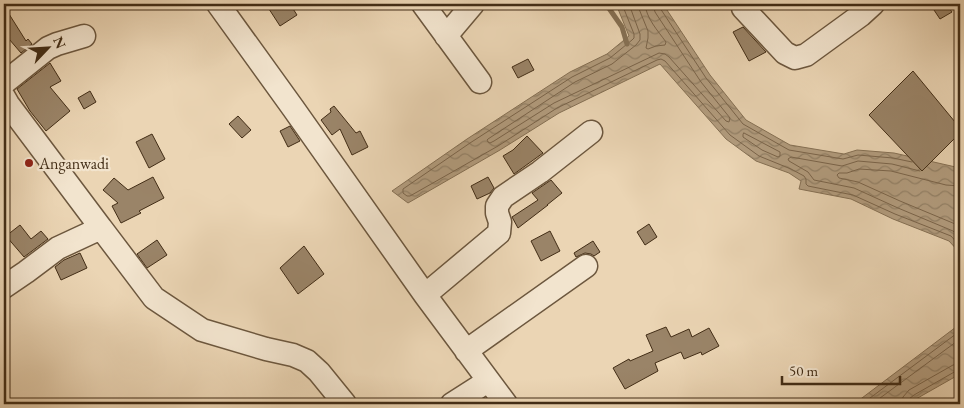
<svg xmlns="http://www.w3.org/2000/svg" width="964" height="408" font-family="'EB Garamond',serif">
  <defs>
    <pattern id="water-waves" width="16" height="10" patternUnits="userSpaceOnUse" patternTransform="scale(1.25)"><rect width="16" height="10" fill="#b29c7e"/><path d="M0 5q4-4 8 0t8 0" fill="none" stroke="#928066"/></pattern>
  </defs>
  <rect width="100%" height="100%" fill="#ebd5b4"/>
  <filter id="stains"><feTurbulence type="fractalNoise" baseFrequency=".004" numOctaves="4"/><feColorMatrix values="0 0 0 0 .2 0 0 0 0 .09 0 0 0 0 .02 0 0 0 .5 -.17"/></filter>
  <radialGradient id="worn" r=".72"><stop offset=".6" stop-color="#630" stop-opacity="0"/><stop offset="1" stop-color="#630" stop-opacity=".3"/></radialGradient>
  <path fill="url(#water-waves)" stroke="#857054" d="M616 4H663L710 75 746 120 790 145 844 154 857 150 894 153 960 168V253L949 241 893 219 851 199 799 189 801 181 789 173 756 161 726 139 660 64 559 113 500 150 408 203 392 191 467 139 570 72 607 54 629 36Z
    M960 324V374L916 399 910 404H854Z"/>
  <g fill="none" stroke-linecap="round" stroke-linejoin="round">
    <path stroke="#7a644a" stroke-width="1" d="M622 4 634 34V38L632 40 610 58 572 77 470 143 403 189V193L407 196H410L498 146 557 108 657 60 661 59 665 61 730 135 759 156 791 169 804 176 806 179V184L808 186 853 195 895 214 951 236 960 246
      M629 4 640 34V40L636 45 612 64 575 82 488 139 487 140 488 142 490 143 494 141 554 103 659 53 665 54 669 57 726 121 729 122 730 118 701 82 655 12 653 4
      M637 4 648 31V38L646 48 648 49 656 46 665 45 666 42C658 31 646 18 645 4
      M659 4 660 8 706 78 743 124 789 150 843 159 858 155 893 158 912 162
      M744 133 780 152V156L778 157 762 150 743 137V135Z
      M920 171 892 164 858 161 842 166 791 157 788 159 789 161 808 172 814 180 854 188 898 208 953 231 960 237
      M960 186 946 185 891 171 859 169 847 173H839L837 175 839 178 858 182 900 201 960 226
      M862 404 960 331
      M872 404 960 339
      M901 404 903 397 909 390 953 365 960 364
      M908 404 909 399 914 395 956 371 960 370"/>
    <path stroke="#857054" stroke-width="5" d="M605 4H606L622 27 627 44"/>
  </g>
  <path fill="#9a8468" stroke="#422d16" d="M277 4H290L297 15 280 26 269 9Z
    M930 4H946L952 12 940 19Z
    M4 6 26 41 28 39 32 44 21 53 9 39 4 42Z
    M743 27 766 52 749 61 733 32Z
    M528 59 534 70 518 78 512 67Z
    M50 63 61 81 50 87 70 111 46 131 30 111 17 89Z
    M913 71 960 128V133L922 171 869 115Z
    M90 91 96 102 84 109 78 98Z
    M334 106 356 133 360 131 368 147 352 155 340 129 332 135 321 120 331 112 330 109Z
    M238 116 251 130 242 138 229 124Z
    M290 126 300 141 288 147 280 131Z
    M152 134 165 159 149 168 136 142Z
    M527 136 543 153 514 174 503 156 513 150Z
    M153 177 164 198 139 211 141 213 121 223 112 206 118 203 103 190 114 178 128 190Z
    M488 177 494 188 490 193 477 199 471 186Z
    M551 180 562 193 547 205H548L518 228 512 217 538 200 532 193Z
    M649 224 657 237 645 245 637 232Z
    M20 225 31 239 41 231 48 239 24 257 6 236Z
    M550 231 560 251 541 261 531 241Z
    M157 240 167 255 147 268 137 254Z
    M593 241 600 252 594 256 591 254 585 253 576 257 574 253Z
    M304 246 324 274 298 294 280 268Z
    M80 253 87 268 61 280 55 267 64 260Z
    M666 327 671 337 689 329 692 337 709 328 719 346 702 355 701 352 684 359 681 352 655 363 658 371 625 389 613 368 629 359 630 361 653 351 646 335Z"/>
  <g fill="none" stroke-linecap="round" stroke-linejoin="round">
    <defs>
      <path id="minor" d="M218 4 293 108 425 295 506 404
        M423 4 480 82
        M743 8 785 53 795 58 806 55 861 15 873 4
        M446 36 473 4
        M4 83 48 48 57 44 84 36
        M4 97 8 104 101 228 58 248 26 272 4 287
        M101 228 154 298 202 330 266 349 293 355 307 361 319 372 345 404
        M425 295 499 233 500 222 497 213V206L503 197 540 172 591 132
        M466 351 586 266
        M452 404 488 381"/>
    </defs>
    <use href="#minor" stroke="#6c573e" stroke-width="25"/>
    <use href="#minor" stroke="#f2e4ce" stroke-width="22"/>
  </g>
  <circle fill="#8f2418" stroke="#f2e4ce" stroke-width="2" cx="29" cy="163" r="5"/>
  <g text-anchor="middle" stroke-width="4.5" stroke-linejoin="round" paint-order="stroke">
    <g font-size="16" fill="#422d16" stroke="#f2e4ce" text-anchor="start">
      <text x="39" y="169">Anganwadi</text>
    </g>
  </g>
  <rect width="964" height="408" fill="none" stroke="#ebd5b4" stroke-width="20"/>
  <rect x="5" y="5" width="954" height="398" fill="none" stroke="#422d16" stroke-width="2.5"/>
  <rect x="10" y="10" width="944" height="388" fill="none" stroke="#422d16"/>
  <g transform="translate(48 48) rotate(65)" stroke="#f2e4ce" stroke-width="4" paint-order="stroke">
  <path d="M0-4L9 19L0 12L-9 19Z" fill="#422d16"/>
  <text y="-8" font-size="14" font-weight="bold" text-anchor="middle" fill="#422d16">N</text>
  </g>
  <path d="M782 376v8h118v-8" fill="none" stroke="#422d16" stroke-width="2.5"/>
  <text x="789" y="376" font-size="15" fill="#422d16" stroke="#f2e4ce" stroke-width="4" paint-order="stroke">50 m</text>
  <rect width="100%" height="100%" filter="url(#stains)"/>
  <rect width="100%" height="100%" fill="url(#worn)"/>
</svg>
